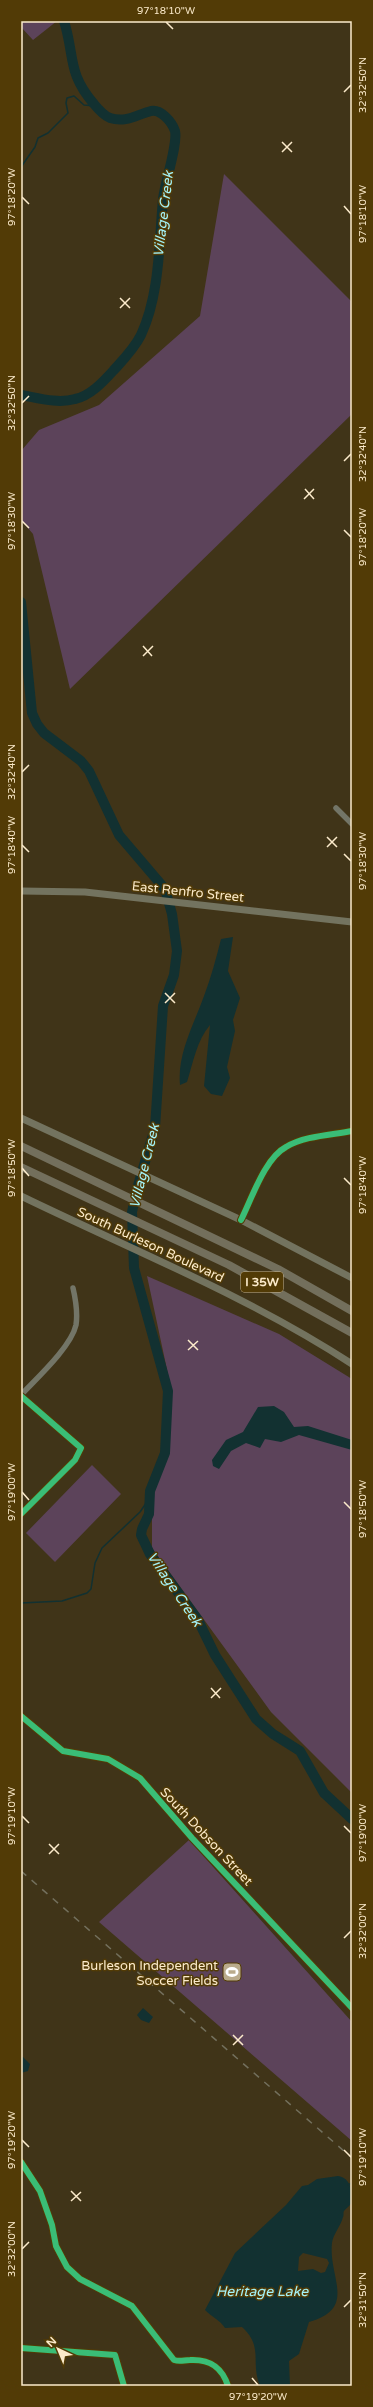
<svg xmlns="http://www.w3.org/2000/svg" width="373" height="2407" font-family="'Varela Round',sans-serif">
  <rect width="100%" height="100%" fill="#403418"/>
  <path fill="#5c435a" d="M21 21H57L33 40 21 27Z
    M224 174 352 302V414L70 689 33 534 21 520V451L39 430 99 405 200 316Z
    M147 1276 279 1334 352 1379V1793L271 1712 152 1548V1490L167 1456 172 1393Z
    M92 1465 121 1494 55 1562 26 1533Z
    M189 1840 352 2022V2141L99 1922Z"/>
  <path fill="#123131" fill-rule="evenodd" d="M233 937 228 971 240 998 233 1020 235 1031 227 1067 230 1078 222 1096 211 1094 204 1086 210 1025C197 1040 193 1063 187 1082L180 1085C177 1054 194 1024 204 996 211 977 216 959 221 939Z
    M274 1406 284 1412 294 1427 308 1426 352 1440V1450L299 1435 281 1442 265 1439 260 1448 246 1443 231 1451 219 1469 213 1466 212 1460 226 1440 243 1432 258 1407Z
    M143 2008 153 2017 149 2023 141 2020 137 2015Z
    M21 2057H23L30 2064 28 2071 21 2073Z
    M338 2176C351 2178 352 2191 352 2202 350 2206 346 2208 344 2211 343 2212 344 2216 343 2217 341 2226 333 2234 332 2243 328 2277 358 2308 309 2322L299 2354 289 2361 290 2386H260C250 2362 264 2347 242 2327L225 2328C220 2320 212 2317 205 2310L235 2253 286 2205 302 2186 308 2185 317 2179ZM303 2253 327 2259 329 2263 325 2272 321 2273 313 2269 298 2271 299 2257Z"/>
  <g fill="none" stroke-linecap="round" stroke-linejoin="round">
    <path stroke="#123131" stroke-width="1.5" d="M21 167 35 147 38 138 48 133 68 113 66 103 67 98 74 96 84 105 96 106
      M21 1603 62 1601 87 1593 91 1589 95 1563 102 1548 140 1512 149 1499
      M348 2185 352 2183"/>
    <path stroke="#123131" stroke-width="10" d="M21 395C38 398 58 404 75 399 90 396 103 382 113 371 123 360 134 349 141 335 160 294 159 243 163 199 165 182 178 144 175 131 172 122 161 109 151 111 136 115 126 123 110 118 103 115 98 109 94 104 67 73 75 56 64 21
      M21 602 32 713 37 724 44 733 81 761 89 771 119 835 165 889 172 914 177 951 174 975 163 1006 155 1128 137 1189 132 1212 134 1268 168 1391 165 1453 150 1491 149 1514 142 1529 141 1535 150 1554 198 1620 215 1655 256 1719 273 1734 300 1751 324 1793 352 1819"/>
    <path stroke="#737567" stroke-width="5.5" d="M336 808 352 824
      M241 1220C252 1198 265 1158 286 1147 304 1136 331 1135 352 1131
      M21 1395C37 1378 71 1347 76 1325 78 1312 76 1301 73 1288
      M21 1396 81 1448 75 1460 21 1514
      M21 1716 63 1751 108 1759 140 1778 192 1838 352 2008
      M21 2348 115 2355 124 2386"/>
    <path stroke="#73735f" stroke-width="7" d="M21 891 85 892 352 922
      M21 1118 241 1220 352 1278
      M21 1196C132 1250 248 1296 352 1364"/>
    <path stroke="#736f5c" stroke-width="8" d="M21 1146 278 1269 352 1311
      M21 1167 229 1265 352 1333"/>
    <path stroke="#73705d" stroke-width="1.5" stroke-dasharray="7 7" stroke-linecap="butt" d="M21 1871 352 2158"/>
    <defs>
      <path id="cycleway" d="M241 1220C252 1198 265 1158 286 1147 304 1136 331 1135 352 1131
        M21 1396 81 1448 75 1460 21 1514
        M21 1716 63 1751 108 1759 140 1778 192 1838 352 2008
        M21 2162 40 2191 52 2225 56 2246 67 2267 80 2279 132 2306 174 2360C180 2362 184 2360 190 2360 210 2359 222 2367 228 2386
        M21 2348 115 2355 124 2386"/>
    </defs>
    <use href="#cycleway" stroke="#523b06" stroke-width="8"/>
    <use href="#cycleway" stroke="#3abd76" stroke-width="6"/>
  </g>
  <path fill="none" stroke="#fcebcb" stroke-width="1.5" d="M166 22 173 29M344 92 351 85M282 142 292 152M282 152 292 142M22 197 29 204M344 206 351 214M120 298 130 308M120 308 130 298M22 403 29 396M344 461 351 454M305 489 314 499M304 499 314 489M22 521 29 528M344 530 351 537M143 646 152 656M143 656 153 646M22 772 29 765M327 837 337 847M22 845 29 852M327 847 337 837M344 854 351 861M165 993 175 1003M165 1003 175 993M22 1168 29 1176M344 1178 351 1185M188 1340 198 1350M188 1350 198 1341M22 1492 29 1500M344 1502 351 1509M211 1688 220 1698M211 1698 221 1688M22 1816 29 1823M344 1826 351 1833M49 1844 59 1854M49 1854 59 1844M344 1938 351 1931M233 2035 243 2045M233 2045 243 2035M22 2140 29 2147M344 2150 351 2157M71 2191 81 2201M71 2201 81 2192M22 2249 29 2242M344 2307 351 2300M252 2378 258 2385"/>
  <defs>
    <symbol id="stadium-square" viewBox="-11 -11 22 22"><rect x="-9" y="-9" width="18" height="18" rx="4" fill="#baab8c" stroke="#523b06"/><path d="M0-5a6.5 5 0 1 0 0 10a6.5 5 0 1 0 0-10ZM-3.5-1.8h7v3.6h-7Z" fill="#fff"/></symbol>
  </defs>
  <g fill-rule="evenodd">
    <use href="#stadium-square" x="221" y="1961" width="22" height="22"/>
  </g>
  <g text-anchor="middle" stroke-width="3" stroke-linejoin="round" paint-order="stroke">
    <rect fill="#523b06" stroke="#c9b690" stroke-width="1" x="241" y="1272" width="42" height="20" rx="3"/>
    <g font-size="12" font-weight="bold" fill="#fcebcb">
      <text x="262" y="1286">I 35W</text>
    </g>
    <g font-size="13" fill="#fcebcb" stroke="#523b06">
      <text transform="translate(188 891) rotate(6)" y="5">East Renfro Street</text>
      <text transform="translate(151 1244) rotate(25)" y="5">South Burleson Boulevard</text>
      <text transform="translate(207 1836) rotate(47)" y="5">South Dobson Street</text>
    </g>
    <g font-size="13" fill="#fcebcb" stroke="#523b06" text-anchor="end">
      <text x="218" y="1970">Burleson Independent<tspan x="218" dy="15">Soccer Fields</tspan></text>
    </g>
    <g font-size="14" font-style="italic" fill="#a4f3f9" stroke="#523b06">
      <text transform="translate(163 214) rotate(-83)" y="5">Village Creek</text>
      <text transform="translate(144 1166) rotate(-76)" y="5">Village Creek</text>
      <text transform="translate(175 1589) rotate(56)" y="5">Village Creek</text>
      <text x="262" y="2296">Heritage Lake</text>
    </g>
  </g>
  <rect width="373" height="2407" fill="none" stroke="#523b06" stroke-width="44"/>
  <g transform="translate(58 2349) rotate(316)" stroke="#523b06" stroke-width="3" paint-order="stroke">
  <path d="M0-3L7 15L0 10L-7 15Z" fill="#fcebcb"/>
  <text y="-6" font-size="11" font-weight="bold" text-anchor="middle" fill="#fcebcb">N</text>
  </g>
  <rect x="22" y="22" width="329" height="2363" fill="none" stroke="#fcebcb" stroke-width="1.5"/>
  <g font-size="10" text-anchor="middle" fill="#fcebcb">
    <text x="166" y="14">97°18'10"W</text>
    <text transform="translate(362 85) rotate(-90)" y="4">32°32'50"N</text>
    <text transform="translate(11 197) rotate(-90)" y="4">97°18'20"W</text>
    <text transform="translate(362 214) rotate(-90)" y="4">97°18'10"W</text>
    <text transform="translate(11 403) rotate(-90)" y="4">32°32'50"N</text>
    <text transform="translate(362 454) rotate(-90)" y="4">32°32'40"N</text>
    <text transform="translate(11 521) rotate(-90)" y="4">97°18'30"W</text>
    <text transform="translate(362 537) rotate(-90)" y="4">97°18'20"W</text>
    <text transform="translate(11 772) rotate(-90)" y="4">32°32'40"N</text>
    <text transform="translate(11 845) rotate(-90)" y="4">97°18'40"W</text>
    <text transform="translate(362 861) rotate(-90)" y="4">97°18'30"W</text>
    <text transform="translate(11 1168) rotate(-90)" y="4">97°18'50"W</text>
    <text transform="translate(362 1185) rotate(-90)" y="4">97°18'40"W</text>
    <text transform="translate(11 1492) rotate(-90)" y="4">97°19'00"W</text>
    <text transform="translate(362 1509) rotate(-90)" y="4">97°18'50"W</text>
    <text transform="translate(11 1816) rotate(-90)" y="4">97°19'10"W</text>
    <text transform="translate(362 1833) rotate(-90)" y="4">97°19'00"W</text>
    <text transform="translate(362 1931) rotate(-90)" y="4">32°32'00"N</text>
    <text transform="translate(11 2140) rotate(-90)" y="4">97°19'20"W</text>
    <text transform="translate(362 2157) rotate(-90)" y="4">97°19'10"W</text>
    <text transform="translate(11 2249) rotate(-90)" y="4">32°32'00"N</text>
    <text transform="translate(362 2300) rotate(-90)" y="4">32°31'50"N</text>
    <text x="258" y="2400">97°19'20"W</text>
  </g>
</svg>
